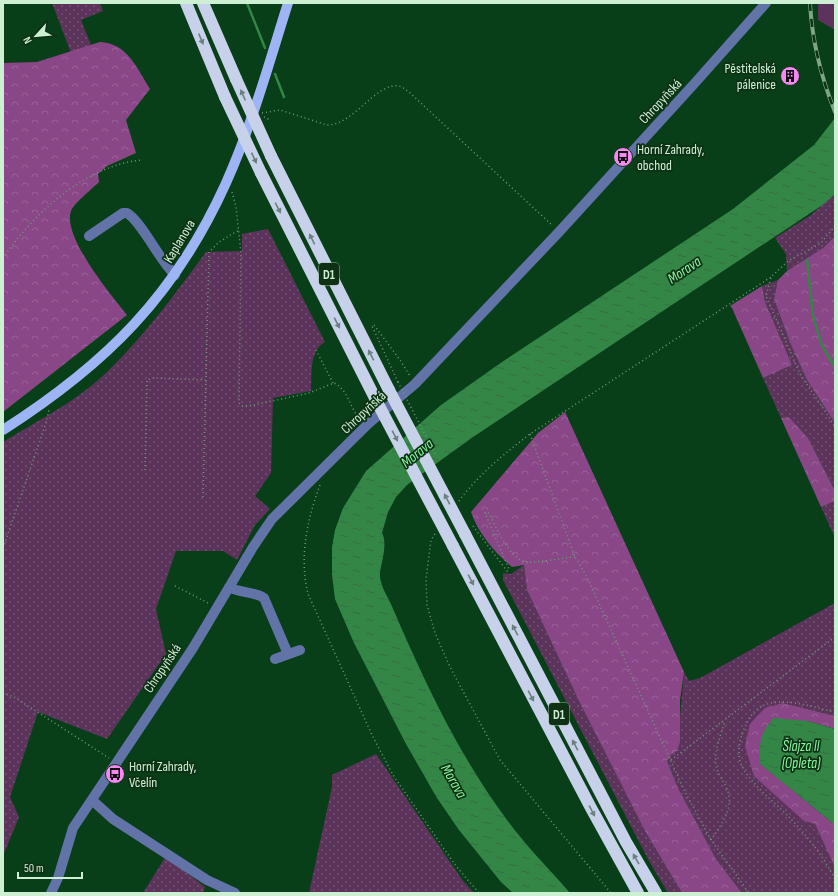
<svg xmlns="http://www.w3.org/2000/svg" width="838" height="896" font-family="'Sofia Sans Condensed',sans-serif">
  <defs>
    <pattern id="grass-dots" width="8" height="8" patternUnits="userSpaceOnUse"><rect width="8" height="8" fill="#5c345b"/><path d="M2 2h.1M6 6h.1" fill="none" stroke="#725272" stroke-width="1.8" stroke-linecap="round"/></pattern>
    <pattern id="forest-crowns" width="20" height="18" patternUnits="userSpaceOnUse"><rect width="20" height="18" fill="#8a4788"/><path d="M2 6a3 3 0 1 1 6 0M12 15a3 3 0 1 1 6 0" fill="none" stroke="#996298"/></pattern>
    <pattern id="water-ripples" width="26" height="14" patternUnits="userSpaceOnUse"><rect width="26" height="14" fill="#338646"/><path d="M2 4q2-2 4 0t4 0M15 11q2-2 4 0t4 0" fill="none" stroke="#376d43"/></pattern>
  </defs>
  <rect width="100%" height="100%" fill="#083e18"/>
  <path fill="url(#grass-dots)" d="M52 3H100L103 11 81 20 91 45 71 53Z
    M835 194V236L823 248 787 271 786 254 775 238 811 215Z
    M268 229 325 342C309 351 312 374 311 391L273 398 271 473 255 496 270 509 255 525 237 560 223 551H176L156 609 166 654 107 739 38 712 10 797 19 817 3 856V442C39 420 79 400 109 370 145 335 176 293 206 252L242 251V234Z
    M778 280 774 299 791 345 807 380 835 423V491L808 438 789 417 781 418 763 378 792 365 765 302 762 286Z
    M835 501V538L821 507Z
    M524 565 527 590 579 701 645 831 682 893H668L649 861 503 580V573L511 574Z
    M835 603V716L783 703 804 821 815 824 835 868V893H742L716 859 678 788 667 761 671 755 677 751 684 672 689 681 700 678Z
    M376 754 463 881 474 893H309L332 787V775Z
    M166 856 205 887 203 893H143Z"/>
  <path fill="url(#forest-crowns)" d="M100 42C127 43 137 68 150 89L126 120 136 153 107 166 98 174 99 182C92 189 74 203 71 211 62 236 111 295 127 315L3 412V63L37 62Z
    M835 236V423L807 380 791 345 774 299 778 280 787 271 823 248Z
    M762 286 765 302 792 365 763 378 732 308 730 306Z
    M565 412 684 672 680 700V742L677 751 671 755 667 761 678 788 716 859 742 893H682L645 831 579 701 527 590 524 565 512 567C495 553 478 533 471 512L538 433Z
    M789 417 808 438 835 491V501L821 507 781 418Z
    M783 703 835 716V729L807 721 759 763 835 825V868L815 824 804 821 754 776 745 746 750 724 765 708Z"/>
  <path fill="#5c345b" d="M818 3H835V30L818 20Z"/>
  <path fill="url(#water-ripples)" d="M835 118V194L824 204 473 437 419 476 407 485 396 497 388 512 382 533C388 543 381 564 380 573 379 583 387 596 391 604 423 679 458 754 507 820 526 846 549 869 570 893H513L501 882 459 830 437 798 406 744 354 643 335 599 332 575V547L335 530 343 508 366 471 441 405 502 362 733 209 814 145Z
    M774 718 807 721 835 729V825L759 763C760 742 759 734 774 718Z"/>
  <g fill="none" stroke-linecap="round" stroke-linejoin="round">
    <path stroke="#338646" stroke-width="2.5" d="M247 3 265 48
      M275 74 284 97
      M807 260 813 316 822 346 835 367"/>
    <path stroke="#6f9a79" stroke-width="1.5" stroke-dasharray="1 3" stroke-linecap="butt" d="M262 113 280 110 327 125C354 125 376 82 399 86 403 87 406 90 409 92L553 226
      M264 117 270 120
      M232 192 236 207 241 253 239 403 242 406H249L309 393 334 383C348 389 350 409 360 419
      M835 226 821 243 788 261 771 277 766 296 800 374 835 426
      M3 258C34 213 86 165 142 160
      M316 350 333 383
      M398 382 372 326 374 325 400 360 410 376
      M530 434 575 557 587 577 684 790 711 840 749 893
      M145 470 147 380 153 378 205 380
      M320 485C307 520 299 557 308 594L372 735 393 775 456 866 479 893
      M203 497 209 252 219 242 239 230
      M459 501C478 475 504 454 530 434L771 277
      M473 526 507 571 509 569 485 513 488 512C496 526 509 559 526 562 538 563 562 558 575 557
      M435 534 431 540 426 579 427 605 435 633 450 667 500 760 611 893
      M3 548 46 423 49 410
      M175 586 210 604
      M3 693 14 697 109 758
      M835 712C807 706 762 688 747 723 741 734 737 748 740 761 746 781 776 803 790 818 807 836 825 858 835 880
      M671 760 835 637
      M711 840C721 825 735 807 727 789 723 780 717 774 716 764 714 750 721 735 725 721"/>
    <path stroke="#6173a7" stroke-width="10" d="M89 236 123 213H127C142 222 159 260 175 275
      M229 587C239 593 257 592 264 598L288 654
      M275 659 300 650
      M92 800 113 819 207 880 235 893
      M51 893 58 878 73 828 193 648 253 547 272 519 368 424 415 384 559 232 694 84 766 3"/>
    <path stroke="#9eb5f5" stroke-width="10" d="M3 430C106 364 175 296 226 183 252 125 269 63 288 3"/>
    <path stroke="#c7d1ea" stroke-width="12" d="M186 3 225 97
      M203 3 236 79
      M271 156 389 390
      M261 173 377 402
      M465 534 626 842 656 893
      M453 546 591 808 638 893"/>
    <defs>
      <path id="rail" d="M810 3C812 40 821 77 835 112"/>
    </defs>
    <use href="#rail" stroke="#7ca685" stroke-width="4"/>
    <use href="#rail" stroke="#0e3116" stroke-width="2.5" stroke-dasharray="8" stroke-linecap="butt"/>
    <path stroke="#6f9a79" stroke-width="1.5" stroke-dasharray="1 3" stroke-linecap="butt" d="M398 382 435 454"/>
    <path stroke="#c7d1ea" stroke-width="12" d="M236 79 271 156
      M225 97 261 173
      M389 390 465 534
      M377 402 453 546"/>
  </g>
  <defs><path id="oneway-solid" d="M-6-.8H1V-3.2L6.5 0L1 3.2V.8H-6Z"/></defs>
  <g fill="#6a8180">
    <use href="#oneway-solid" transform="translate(201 39) rotate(67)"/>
    <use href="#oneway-solid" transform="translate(243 95) rotate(-114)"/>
    <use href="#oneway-solid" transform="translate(254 158) rotate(65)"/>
    <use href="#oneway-solid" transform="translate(278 208) rotate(63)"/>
    <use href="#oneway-solid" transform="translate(312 239) rotate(-116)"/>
    <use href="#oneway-solid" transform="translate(337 323) rotate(63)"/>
    <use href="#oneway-solid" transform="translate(371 355) rotate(-117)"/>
    <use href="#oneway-solid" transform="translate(395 436) rotate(62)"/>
    <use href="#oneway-solid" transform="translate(447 499) rotate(-118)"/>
    <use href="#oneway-solid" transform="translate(471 580) rotate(62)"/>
    <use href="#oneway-solid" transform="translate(515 630) rotate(-118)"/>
    <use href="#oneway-solid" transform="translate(531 696) rotate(62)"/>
    <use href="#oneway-solid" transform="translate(575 745) rotate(-118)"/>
    <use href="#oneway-solid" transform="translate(592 811) rotate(62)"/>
    <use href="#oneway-solid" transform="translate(636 859) rotate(-120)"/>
  </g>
  <defs>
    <symbol id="building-disc" viewBox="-11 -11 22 22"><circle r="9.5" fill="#f489f0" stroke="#0e3116"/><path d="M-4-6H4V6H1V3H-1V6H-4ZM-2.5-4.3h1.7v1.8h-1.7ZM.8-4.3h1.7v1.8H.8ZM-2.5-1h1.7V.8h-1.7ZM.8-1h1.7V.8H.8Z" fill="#111"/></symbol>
    <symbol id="bus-disc" viewBox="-11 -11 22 22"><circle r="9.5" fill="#f489f0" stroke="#0e3116"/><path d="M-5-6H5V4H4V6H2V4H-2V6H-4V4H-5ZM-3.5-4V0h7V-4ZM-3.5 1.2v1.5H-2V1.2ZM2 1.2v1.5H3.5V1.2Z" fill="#111"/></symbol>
  </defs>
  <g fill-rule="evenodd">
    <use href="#building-disc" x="779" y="65" width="22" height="22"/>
    <use href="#bus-disc" x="612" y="146" width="22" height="22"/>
    <use href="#bus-disc" x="104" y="763" width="22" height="22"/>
  </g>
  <g text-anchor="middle" stroke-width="3.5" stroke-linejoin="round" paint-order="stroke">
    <g fill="#0e3116" stroke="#94b79a" stroke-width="1">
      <rect x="319" y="263" width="20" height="22" rx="3"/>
      <rect x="549" y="703" width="20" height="22" rx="3"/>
    </g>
    <g font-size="13" font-weight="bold" fill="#cef0d2">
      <text x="329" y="279">D1</text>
      <text x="559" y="719">D1</text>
    </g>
    <g font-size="14" fill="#cef0d2" stroke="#0e3116" text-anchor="start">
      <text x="776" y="73" text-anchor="end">Pěstitelská<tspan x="776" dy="16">pálenice</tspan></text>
      <text x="637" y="154">Horní Zahrady,<tspan x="637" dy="16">obchod</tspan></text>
      <text x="129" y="771">Horní Zahrady,<tspan x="129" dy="16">Včelín</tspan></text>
    </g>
    <g font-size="14" fill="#cef0d2" stroke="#0e3116">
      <text transform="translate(660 101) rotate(-47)" y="5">Chropyňská</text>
      <text transform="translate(179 241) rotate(-59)" y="5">Kaplanova</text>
      <text transform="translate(363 412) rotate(-43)" y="5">Chropyňská</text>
      <text transform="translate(162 668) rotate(-56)" y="5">Chropyňská</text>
    </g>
    <g font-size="15" font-style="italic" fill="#8bf69f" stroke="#0e3116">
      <text transform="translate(684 270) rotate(-34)" y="5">Morava</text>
      <text transform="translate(417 453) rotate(-39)" y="5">Morava</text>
      <text x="801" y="751">Šlajza II<tspan x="801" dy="17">(Opleta)</tspan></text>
      <text transform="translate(454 781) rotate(60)" y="5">Morava</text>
    </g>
  </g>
  <rect width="838" height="896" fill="none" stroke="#cef0d2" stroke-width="8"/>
  <g transform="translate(36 36) rotate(243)" stroke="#0e3116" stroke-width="3" paint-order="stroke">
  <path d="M0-3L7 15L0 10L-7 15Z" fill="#cef0d2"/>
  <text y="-6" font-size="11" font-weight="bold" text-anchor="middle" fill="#cef0d2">N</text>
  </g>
  <path d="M18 872v6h64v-6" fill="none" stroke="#cef0d2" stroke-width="2"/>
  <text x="24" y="872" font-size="12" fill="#cef0d2" stroke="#0e3116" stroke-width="3" paint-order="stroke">50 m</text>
</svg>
